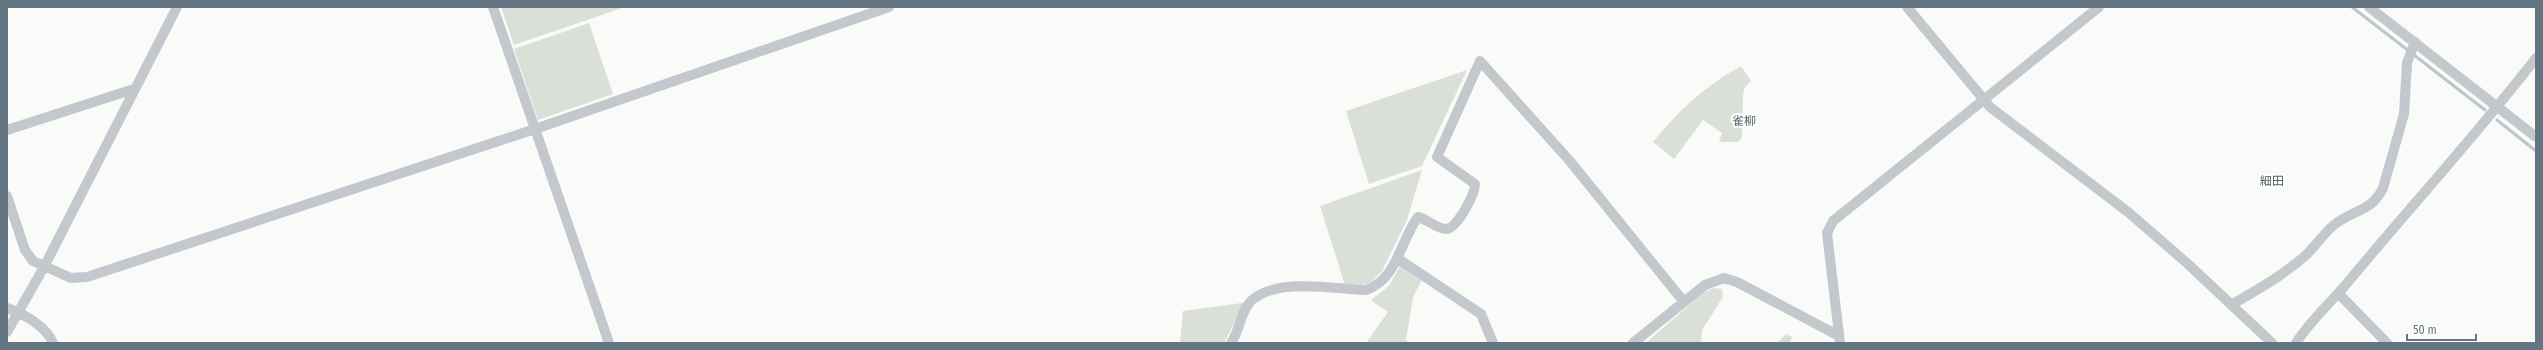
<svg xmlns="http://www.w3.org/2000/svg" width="2543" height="350" font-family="'Fira Sans Condensed','Noto Sans JP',sans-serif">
  <rect width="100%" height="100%" fill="#fafaf8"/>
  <path fill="#dadfd7" d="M501 7H625L514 45Z
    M589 23 613 94 538 120 514 49Z
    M1741 66 1751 81 1744 89 1743 95 1742 138 1738 142H1719L1722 133 1703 120 1674 159 1653 142C1678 111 1706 85 1741 66Z
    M1467 70 1422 166 1369 184 1346 111Z
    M1422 170 1407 220 1382 271 1369 284 1345 285 1320 206Z
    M1401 264 1422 280 1413 297 1406 340 1410 343H1366L1388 312 1371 300 1389 286Z
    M1713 288 1722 289 1723 297 1702 330 1701 343H1646L1703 293Z
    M1242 303 1244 304 1224 343H1180L1183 311Z
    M1786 334 1792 337 1790 343H1777Z"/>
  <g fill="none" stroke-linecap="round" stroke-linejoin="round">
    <path stroke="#bbc7cb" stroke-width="3" d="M2352 7 2485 110
      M2497 120 2536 151"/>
    <path stroke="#c3c8cc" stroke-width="10" d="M493 7 609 343
      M1907 7 1990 107 2128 212 2188 264 2272 343
      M2369 7 2536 137
      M7 130 134 89
      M7 196 25 250 33 261 71 278 87 277 535 129 889 7
      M1397 258 1481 314 1493 343
      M2339 294 2387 343
      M2231 305C2257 290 2282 276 2305 256 2315 247 2323 234 2334 225 2353 209 2371 213 2383 188L2404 114 2407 63 2415 42
      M7 308C24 314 46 326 53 343
      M7 332 44 267 177 7
      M1231 343C1240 331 1240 312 1251 301 1277 277 1333 289 1366 290 1397 280 1400 241 1418 217 1427 219 1437 229 1446 229 1457 229 1475 194 1475 184L1437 157 1480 61 1569 160 1684 302
      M1633 343 1705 285 1724 278 1737 282 1839 336
      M1840 343 1827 233 1833 221 2099 7
      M2296 343C2312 318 2335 299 2353 276 2414 203 2478 133 2536 58"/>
  </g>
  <g text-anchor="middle" stroke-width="4" stroke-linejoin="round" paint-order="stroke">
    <g font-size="12" fill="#57646e" stroke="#fff">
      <text x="1744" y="125">雀柳</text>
      <text x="2272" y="185">細田</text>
    </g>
  </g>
  <rect width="2543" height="350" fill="none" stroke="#657683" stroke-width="16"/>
  <path d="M2407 334v6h69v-6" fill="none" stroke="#657683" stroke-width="2"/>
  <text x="2413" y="334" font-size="12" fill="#657683" stroke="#ffffff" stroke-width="3" paint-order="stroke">50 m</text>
</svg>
